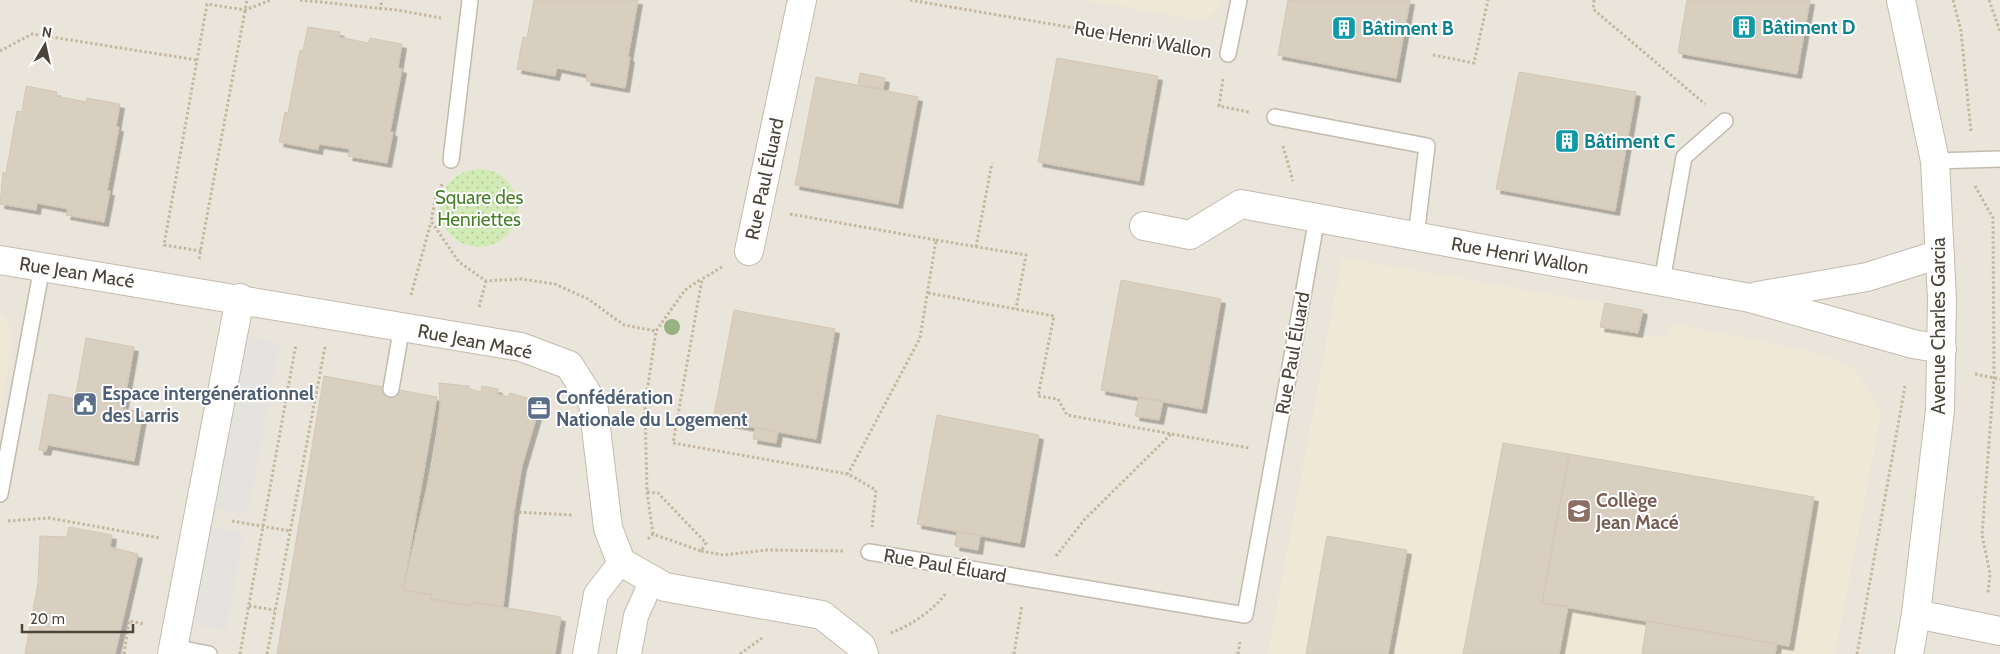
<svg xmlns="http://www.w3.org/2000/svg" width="2000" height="654" font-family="Cabin,sans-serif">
  <defs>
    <pattern id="park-dots" width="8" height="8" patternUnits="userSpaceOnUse" patternTransform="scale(1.25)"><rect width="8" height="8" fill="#d2eab5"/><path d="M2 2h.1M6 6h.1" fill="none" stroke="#b6ca9c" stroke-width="1.8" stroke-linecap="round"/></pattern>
    <filter id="shadow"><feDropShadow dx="4.5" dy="4.5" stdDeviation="0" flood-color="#0004"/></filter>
  </defs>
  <rect width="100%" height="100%" fill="#f6f3ec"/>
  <path fill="#eae5da" d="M0 0H2000V654H0Z"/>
  <path fill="#efe8d6" d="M1085 0H1222L1221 6 1215 12 1207 19 1200 20Z
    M1342 258 1643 310 1639 334 1668 338 1671 323 1813 352 1852 367 1866 384 1881 414 1835 654H1268Z
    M0 315 7 320 13 336 0 416Z"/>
  <path fill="url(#park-dots)" d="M440 208a39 39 0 1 1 78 0a39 39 0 1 1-78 0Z"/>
  <path fill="#e5e3e0" d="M248 337 280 343 248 514 216 508Z
    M212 527 244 533 226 631 194 624Z"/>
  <path fill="#d8cfc1" stroke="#d3c7b4" filter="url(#shadow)" d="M534 0H638L628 57H630L625 88 586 81 587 74 557 68 555 76 517 69 523 37 527 38Z
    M1288 0H1410L1396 78 1278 55Z
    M1687 0H1810L1797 74 1678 53Z
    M308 27 340 32 339 37 368 43 370 38 402 44 398 68 402 69 390 132H393L387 163 348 156 350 149 319 144 318 150 279 142 285 112 288 113 300 50 303 51Z
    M1057 58 1158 76 1139 181 1038 162Z
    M1519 72 1636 92 1615 211 1496 189Z
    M860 73 885 78 883 89 858 85Z
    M816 77 918 97 898 204 795 185Z
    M26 86 57 92 56 96 86 102 87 98 120 104 116 127H119L107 191H110L104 222 66 215 68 209 37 203 36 210 0 204 3 172 6 173 17 111 22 112Z
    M1121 280 1221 299 1202 409 1101 390Z
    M1605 303 1643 310 1638 333 1600 327Z
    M734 310 835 329 816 439 713 420Z
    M86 338 134 347 123 409 143 412 134 461 48 445 46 451 39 450 49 394 75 399Z
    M324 376 437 397 403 590 432 595 431 599 471 606 473 602 561 617 555 654H277Z
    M439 383 469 386V389L481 392 482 386 498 389 497 394 508 397 510 393 541 402 522 466 514 512 503 607 473 602 471 606 431 599 432 595 403 590 434 457 440 406Z
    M1139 397 1163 401 1159 420 1135 416Z
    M937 415 1039 435 1020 543 917 524Z
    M755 428 778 432 776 443 753 439Z
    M1503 443 1569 454 1542 603 1568 606 1559 654H1463Z
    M1569 454 1814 497 1789 646 1542 603Z
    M69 527 112 535 110 547 138 554 115 654H25L38 583 40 536 67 537Z
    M957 531 980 536 978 550 955 546Z
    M1327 536 1407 550 1388 654H1306Z
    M1647 621 1777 644 1775 654H1642Z"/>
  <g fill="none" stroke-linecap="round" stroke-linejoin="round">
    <defs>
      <path id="service" d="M1228 54 1239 0
        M1275 117 1427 146 1416 236
        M451 160 470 0
        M1935 161 2000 159
        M1662 281 1684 157 1725 121
        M391 389 402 326
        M0 494 42 267
        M869 552 1245 615 1317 218
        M173 647 209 654"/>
      <path id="pedestrian" d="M585 654 596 594 621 562
        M629 654 636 616 652 580"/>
      <path id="minor" d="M1901 0 1935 161 1942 299 1940 410 1916 614 1909 654
        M1144 226 1190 235 1241 204 1750 298 1913 344 1942 349
        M749 251 802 0
        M0 260 521 347 569 365 593 403 608 528 621 562 665 587 822 615 861 646 864 654
        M1757 296 1867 277 1940 254
        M1916 614 2000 631
        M172 654 240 298"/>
    </defs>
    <use href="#service" stroke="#c2bbae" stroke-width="18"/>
    <use href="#pedestrian" stroke="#c2bbae" stroke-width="26"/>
    <use href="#minor" stroke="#c2bbae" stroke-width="30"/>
    <path stroke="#c4b79f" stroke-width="3" stroke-dasharray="2.5 2.5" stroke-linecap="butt" d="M300 0 397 10 441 18
      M910 0 1203 50
      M1594 0 1593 9 1705 104
      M1953 0 1961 31 1971 132
      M1989 0 2000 31
      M380 10 382 0
      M0 51 32 34 197 60
      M1433 55 1474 63 1488 0
      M1223 79 1219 106 1249 112
      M1283 146 1293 181
      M442 184 435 201 431 221 459 262 486 281 521 279 555 284 588 299 624 325 656 331
      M1975 186 1993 218 1994 377 1982 535 1990 573 1988 594
      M790 214 936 240 920 338 848 474
      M936 240 1026 255 1016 309
      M976 247 992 163
      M201 251 164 245 207 4 245 10 271 0
      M199 259 247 0
      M722 267 702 279 673 443 848 474 876 490 872 527
      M928 293 1054 316 1038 396 1058 399 1067 415 1249 448
      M411 295 431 222
      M479 307 486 281
      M1975 374 2000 379
      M647 492 653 534
      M514 512 573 515
      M8 521 49 518 160 538
      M232 521 290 531
      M648 539 653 534 701 551 706 543 658 493 647 492 645 406 656 331 685 290 701 279
      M701 551 724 555 767 550 843 551
      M1056 556 1085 519 1171 434
      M249 606 275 610
      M891 633C911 625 933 611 946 593
      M124 654 129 621 144 624
      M240 654 296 344
      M267 654 325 347
      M740 654 762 638
      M1014 654 1022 605
      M1238 654 1240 642
      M1857 654 1905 386"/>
    <use href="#service" stroke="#fff" stroke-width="15"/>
    <use href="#pedestrian" stroke="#fff" stroke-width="24"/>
    <use href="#minor" stroke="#fff" stroke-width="28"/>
  </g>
  <circle fill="#97b381" cx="672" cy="327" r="8"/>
  <defs>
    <symbol id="building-square" viewBox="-11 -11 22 22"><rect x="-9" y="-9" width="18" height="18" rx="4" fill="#0f9aa8" stroke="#fff"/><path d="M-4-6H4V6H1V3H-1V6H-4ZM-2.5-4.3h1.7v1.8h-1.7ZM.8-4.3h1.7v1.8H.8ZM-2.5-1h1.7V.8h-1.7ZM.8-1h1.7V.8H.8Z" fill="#fff"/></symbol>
    <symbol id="civic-square" viewBox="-11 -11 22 22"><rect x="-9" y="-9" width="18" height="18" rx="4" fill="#5c6f8a" stroke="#fff"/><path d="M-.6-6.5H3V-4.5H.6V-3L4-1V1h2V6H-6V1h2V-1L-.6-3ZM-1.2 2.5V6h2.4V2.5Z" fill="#fff"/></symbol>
    <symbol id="office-square" viewBox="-11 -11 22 22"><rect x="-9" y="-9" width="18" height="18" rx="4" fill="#5c6f8a" stroke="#fff"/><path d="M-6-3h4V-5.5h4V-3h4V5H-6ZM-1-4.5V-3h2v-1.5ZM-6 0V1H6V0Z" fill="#fff"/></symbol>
    <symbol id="school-square" viewBox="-11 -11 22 22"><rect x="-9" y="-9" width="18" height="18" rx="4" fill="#8d6e63" stroke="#fff"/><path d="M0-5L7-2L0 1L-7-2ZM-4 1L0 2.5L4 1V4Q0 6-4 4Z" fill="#fff"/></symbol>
  </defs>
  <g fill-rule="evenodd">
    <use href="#building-square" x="1730" y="13" width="28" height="28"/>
    <use href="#building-square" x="1330" y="14" width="28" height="28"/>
    <use href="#building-square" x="1553" y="127" width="28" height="28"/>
    <use href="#civic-square" x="71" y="390" width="28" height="28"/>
    <use href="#office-square" x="525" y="394" width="28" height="28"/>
    <use href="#school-square" x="1565" y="497" width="28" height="28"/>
  </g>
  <g text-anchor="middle" stroke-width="4" stroke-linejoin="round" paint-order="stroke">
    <g font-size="19" font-weight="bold" fill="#0d838f" stroke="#fff" text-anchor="start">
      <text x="1762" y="34">Bâtiment D</text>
      <text x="1362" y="35">Bâtiment B</text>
      <text x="1584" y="148">Bâtiment C</text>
    </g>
    <g font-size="19" fill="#4b4439" stroke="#fff">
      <text transform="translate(1143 39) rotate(10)" y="7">Rue Henri Wallon</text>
      <text transform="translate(764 179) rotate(-78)" y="7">Rue Paul Éluard</text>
      <text transform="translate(1520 255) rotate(10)" y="7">Rue Henri Wallon</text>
      <text transform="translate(77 272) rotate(9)" y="7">Rue Jean Macé</text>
      <text transform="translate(1938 326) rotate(-90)" y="7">Avenue Charles Garcia</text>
      <text transform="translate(475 341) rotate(11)" y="7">Rue Jean Macé</text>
      <text transform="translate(1292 353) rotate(-80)" y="7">Rue Paul Éluard</text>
      <text transform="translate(945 565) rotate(10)" y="7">Rue Paul Éluard</text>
    </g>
    <g font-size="19" fill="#4a7f2a" stroke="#fff">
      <text x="479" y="204">Square des<tspan x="479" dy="22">Henriettes</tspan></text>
    </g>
    <g font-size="19" font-weight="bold" fill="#4e5e75" stroke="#fff" text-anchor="start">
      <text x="102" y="400">Espace intergénérationnel<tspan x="102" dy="22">des Larris</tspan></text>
      <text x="556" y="404">Confédération<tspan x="556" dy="22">Nationale du Logement</tspan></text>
    </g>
    <g font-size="19" font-weight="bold" fill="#785e54" stroke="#fff" text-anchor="start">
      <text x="1596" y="507">Collège<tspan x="1596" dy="22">Jean Macé</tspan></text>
    </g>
  </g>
  <g transform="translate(45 45) rotate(9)" stroke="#ffffff" stroke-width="4" paint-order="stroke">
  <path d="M0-4L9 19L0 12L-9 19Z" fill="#4b4439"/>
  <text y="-8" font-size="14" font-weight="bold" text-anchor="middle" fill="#4b4439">N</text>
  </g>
  <path d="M22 624v8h111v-8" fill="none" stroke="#4b4439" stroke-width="2.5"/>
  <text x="30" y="624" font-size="15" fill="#4b4439" stroke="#ffffff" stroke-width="4" paint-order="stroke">20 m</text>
</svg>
